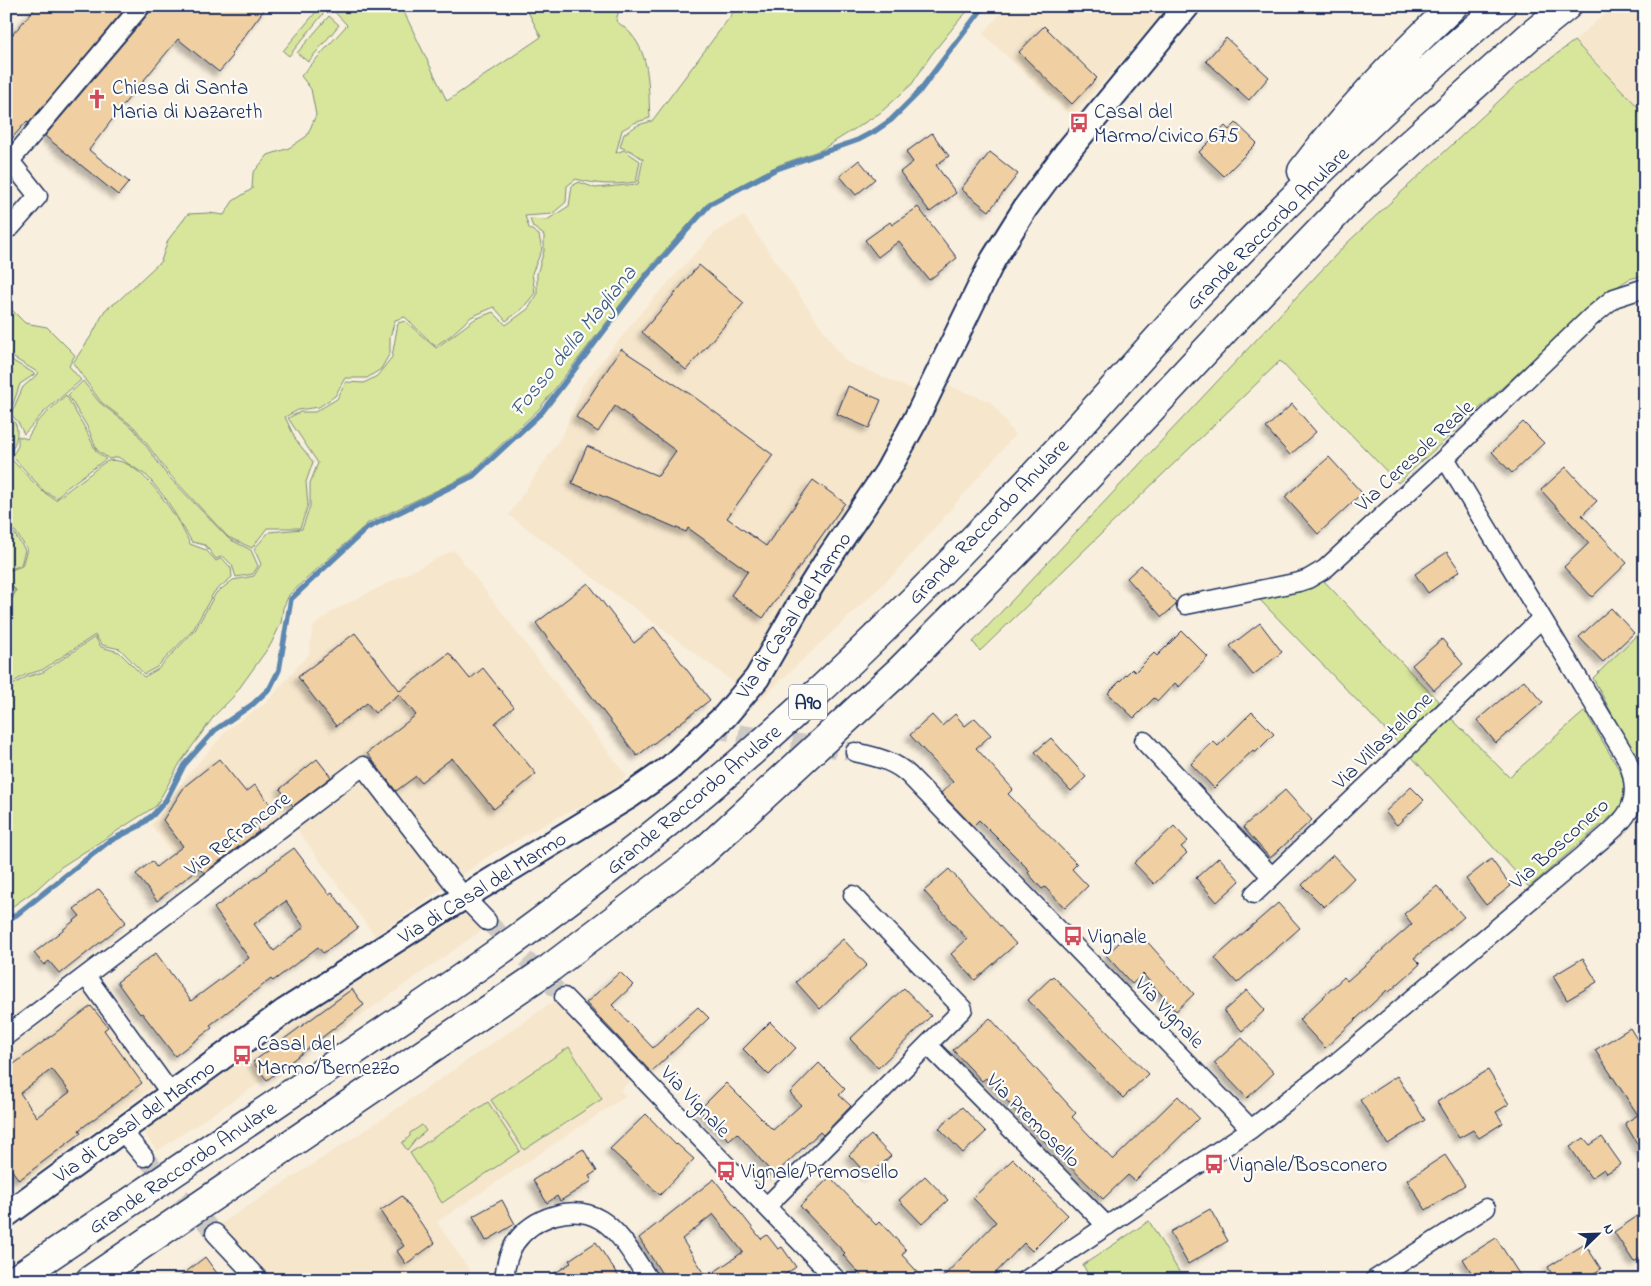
<svg xmlns="http://www.w3.org/2000/svg" width="1651" height="1286" font-family="'Indie Flower',sans-serif">
  <defs>
    <filter id="shadow"><feDropShadow dx="-4.5" dy="4.5" stdDeviation="2.5" flood-color="#0004"/></filter>
  </defs>
  <rect width="100%" height="100%" fill="#f9efde"/>
  <filter id="ink" filterUnits="userSpaceOnUse"><feTurbulence type="fractalNoise" baseFrequency=".02" numOctaves="2"/><feDisplacementMap in="SourceGraphic" scale="10" xChannelSelector="R" yChannelSelector="G"/><feConvolveMatrix kernelMatrix="1 2 1 2 8 2 1 2 1" color-interpolation-filters="sRGB"/></filter>
  <g filter="url(#ink)">
    <path fill="#f6e6cc" d="M1007 6H1170L1072 117 983 34Z
      M1614 6 1645 11V114L1574 41Z
      M744 216 845 361 933 398 947 385 991 402 1015 435 898 570 759 701 509 515 564 432 583 385 644 309 715 232Z
      M454 550 627 776 601 798 558 817 490 855 375 936 288 817 197 885 151 825 187 776 229 728 266 703 309 654 313 627 334 610Z
      M462 905 482 930 366 1012 157 1151 142 1130 254 1042Z
      M87 990 156 1085 23 1183 6 1166V1050Z
      M554 1001 632 1080 620 1090 626 1096 437 1222 476 1280H270L219 1225 373 1125Z"/>
    <path fill="#d7e69a" stroke="#798a7c" d="M321 6H325L327 9 289 56 283 51Z
      M333 6H401L447 101 541 37 525 6H620L616 21C621 25 627 29 631 34 651 57 648 89 650 118L634 123 622 130 616 153 624 150 640 161 636 182C613 185 598 185 576 179L567 186 566 202 552 214 525 216 529 228 539 235 542 250 532 273 535 293 522 309 506 321 494 307 471 317 450 336 435 346 405 317 395 320 390 337V353L381 369 367 378H345L335 396 319 407 298 410 285 417 296 440 313 462 306 482 308 505 300 528H267L252 548 228 537 169 474 135 428 101 402 73 363 93 333 105 310 118 301 161 261 168 240 188 214 209 213 224 215 233 201 252 189 253 173 268 155 289 148 307 136 316 115 311 89 301 76 347 25 331 8Z
      M738 6H973L960 19 931 55 912 84 880 113 821 150 779 165 709 202 648 269 539 409 471 473 450 484 368 523 303 582 289 595 283 608 281 623 271 644 233 697 215 715 180 763 156 806 61 867 36 890 6 911V689L26 677 43 672 95 637 101 647 119 652 144 677 158 669 195 630 216 593 233 580 254 576 261 564 254 549 269 532 302 529 310 506V483L318 463 288 418 300 412H315L337 399 346 382 364 383 377 376 392 357 398 323 405 321 436 348 475 319 493 312 506 325 528 309 537 295V274L544 251V235L533 227 530 219 547 220 569 206 572 186 579 182 595 188 638 184 643 159 631 151 620 147 624 134 638 125 652 121Z
      M329 16 339 25 308 62 297 53Z
      M1574 41 1645 114V275L1629 279 1599 299 1398 483 1280 361 980 651 973 642 1347 243 1517 84Z
      M6 304 25 323 47 327 75 355 69 366 81 380 43 413 24 434 18 422 11 414 23 387 39 373 12 357 6 348Z
      M6 352 13 361 35 374 20 384 12 407 6 408Z
      M83 381 99 402 134 429 167 475 229 539 251 550 258 566 253 574 236 577 232 565 223 556 216 559 205 545 192 542 166 499 147 476 118 457 109 459 97 450 88 428 68 395Z
      M66 395 86 430 96 451 106 459 65 489 57 498 45 492 12 456 18 446V436L27 439 36 423Z
      M6 411C9 416 14 420 16 425 20 436 12 451 6 460Z
      M10 458 43 492 56 500C67 490 78 483 90 474 95 470 102 463 108 461 139 453 180 521 190 544L206 550 216 561 222 558 231 568 232 577 214 592 193 630 157 667 144 674 120 649 102 645 95 635 42 670 25 675 6 687V610L8 609 16 590 6 580V572L22 566 27 549 15 531 6 532V463Z
      M14 533 25 550 21 565 6 571V534Z
      M1324 581 1439 702 1398 743 1260 600Z
      M6 583 15 590 8 607H6Z
      M1645 627V767L1639 765 1593 678Z
      M1585 711 1621 773 1625 786V802L1617 811 1529 887 1410 755 1451 718 1509 777Z
      M569 1047 602 1099 524 1150 491 1100Z
      M488 1102 520 1151 442 1203 410 1153Z
      M422 1125 426 1131 415 1140 407 1150 402 1143 410 1136V1133Z
      M1149 1221 1184 1280H1091L1083 1265Z"/>
    <g fill="none" stroke-linecap="round" stroke-linejoin="round">
      <path stroke="#5c87b0" stroke-width="5.5" d="M6 920 16 915 108 842 139 826 154 814 166 800 184 765 215 730 253 704 270 688 279 670 291 599 367 528 473 476 542 412 642 281 710 204 774 170 858 140 875 131 891 120 918 93 984 6"/>
    </g>
    <path fill="#f0d0a2" stroke="#1b2f5e" fill-rule="evenodd" filter="url(#shadow)" d="M37 6H127L29 123 27 121 6 145V42Z
      M151 6H267L231 54 233 56 219 72 178 39 124 104 89 150 129 182 118 195 45 136 149 13Z
      M1044 26 1097 78 1072 104 1019 52Z
      M1226 38 1269 77 1249 100 1206 61Z
      M1236 123 1257 143 1224 176 1199 152 1225 126 1229 130Z
      M932 133 949 156 936 165 956 193 930 212 900 172 913 162 906 152Z
      M990 152 1018 174 989 211 961 189Z
      M859 160 875 179 856 195 840 176Z
      M918 207 957 258 929 280 899 241 878 257 865 240 890 222 892 225Z
      M699 265 744 303 686 370 642 332Z
      M621 349 693 396 773 455 727 518 766 546 813 480 845 503 763 618 731 595 748 571 688 528 686 532 572 483 587 446 658 476 676 451 615 406 598 432 576 417Z
      M848 386 881 400 869 428 837 414Z
      M1292 404 1316 432 1290 455 1266 428Z
      M1523 422 1544 443 1512 473 1492 452Z
      M1329 457 1362 493 1318 534 1285 497Z
      M1566 467 1597 501 1582 515 1627 563 1592 597 1564 567 1589 543 1541 490Z
      M1447 552 1460 571 1428 593 1415 574Z
      M1141 565 1176 602V605L1162 617 1127 578Z
      M588 583 634 643 654 627 710 700 637 756 536 623Z
      M1611 608 1634 633 1603 662 1579 637Z
      M1260 623 1282 652 1253 675 1230 646Z
      M1182 631 1208 657 1179 687 1175 683 1158 701 1154 698 1134 718 1108 693 1132 669 1135 672 1154 653 1157 656Z
      M355 633 400 691 449 653 470 679 483 668 514 707 495 723 536 774 494 809 452 758 421 782 416 776 396 791 367 753 416 715 399 694 375 713 367 703 336 726 298 677Z
      M1442 639 1463 664 1434 690 1412 665Z
      M1524 680 1543 702 1496 743 1477 720Z
      M1252 712 1274 734 1255 753 1253 750 1214 788 1191 764 1213 741 1218 746Z
      M955 714 965 726 975 718 991 735 976 748 1013 789 1008 794 1077 864 1072 869 1088 886 1065 908 1045 887 1042 889 1028 873 1030 871 979 820 973 826 941 793 953 782 910 735 932 715 942 726Z
      M1051 738 1086 777 1071 791 1035 752Z
      M219 759 246 792 255 785 274 809 254 825 259 831 204 873 199 868 157 901 136 874 152 861 156 867 183 846 163 820 185 786Z
      M317 759 331 777 293 806 280 789Z
      M1411 787 1424 800 1397 825 1385 812Z
      M1285 790 1312 820 1270 858 1243 827Z
      M1174 826 1188 841 1181 847 1187 853 1154 884 1134 863Z
      M294 848 329 894 332 892 358 928 323 953 318 947 273 981 271 979 210 1025 212 1028 175 1056 142 1013 140 1014 117 982 156 953 191 1001 249 958 214 908 268 869 267 868ZM286 901 304 927 274 951 254 924Z
      M1333 855 1354 878 1324 907 1302 885Z
      M1219 857 1240 881 1217 902 1196 878Z
      M1491 859 1511 886 1486 905 1466 879Z
      M949 869 1016 944 975 980 951 954 967 939 924 891Z
      M1437 886 1464 917 1414 958 1420 964 1389 992 1387 990 1325 1048 1299 1020 1344 977 1347 981 1412 924 1404 914Z
      M99 889 126 922 60 974 49 961 44 965 34 953 80 916 74 909Z
      M1278 903 1300 928 1237 983 1215 958Z
      M1135 928 1194 994 1176 1011 1143 974 1132 984 1106 955Z
      M843 939 867 965 820 1009 796 982Z
      M1583 958 1597 982 1567 1000 1553 976Z
      M620 972 633 985 612 1005 653 1048 698 1007 709 1018 651 1072 586 1003Z
      M1053 976 1148 1074 1123 1098 1028 1000Z
      M904 988 931 1016 878 1068 850 1039Z
      M352 989 364 1005 267 1080 253 1062Z
      M1247 990 1265 1010 1242 1031 1224 1011Z
      M91 1006 108 1027 104 1030 142 1083 79 1130 81 1133 19 1180 6 1162V1070ZM52 1069 70 1092 37 1117 20 1093Z
      M990 1018 1076 1113 1072 1117 1113 1160 1178 1096 1199 1118 1135 1181 1128 1175 1103 1199 1045 1142 986 1078 982 1081 953 1050Z
      M770 1022 796 1048 769 1075 743 1049Z
      M1630 1028 1645 1052V1157L1625 1123 1638 1115 1595 1050Z
      M1242 1038 1274 1073 1247 1098 1214 1063Z
      M819 1063 845 1089 839 1095 851 1106 823 1135 820 1132 774 1175 737 1133 729 1140 699 1110 726 1083 773 1130 801 1105 790 1093Z
      M1488 1070 1509 1104 1496 1112 1503 1123 1479 1138 1473 1130 1459 1138 1437 1102Z
      M1397 1076 1425 1120 1388 1144 1360 1100Z
      M962 1107 986 1132 963 1153 939 1128Z
      M646 1114 676 1145 677 1144 694 1159 660 1195 610 1149Z
      M871 1135 891 1156 868 1176 849 1155Z
      M1602 1137 1621 1164 1607 1173 1604 1169 1591 1178 1570 1147 1584 1138 1590 1145Z
      M583 1149 597 1171 589 1176 592 1181 560 1201 557 1196 547 1203 533 1180Z
      M1445 1155 1465 1185 1426 1210 1407 1180Z
      M1013 1159 1035 1181 1034 1182 1068 1215 1032 1251 1024 1243 989 1280H940L996 1222 973 1198Z
      M925 1176 948 1200 922 1224 899 1200Z
      M830 1177 876 1225 880 1221 906 1250 902 1255 925 1280H865L843 1255 845 1253 800 1206Z
      M714 1179 761 1239 767 1235 778 1249 782 1247 796 1267 777 1280H666L639 1238ZM713 1214 743 1252 707 1277 682 1239Z
      M402 1196 435 1243 406 1264 397 1251 404 1246 380 1211Z
      M502 1200 515 1224 486 1241 473 1216Z
      M1210 1209 1228 1241 1188 1264 1170 1232Z
      M1645 1211V1255L1634 1262 1614 1232Z
      M1496 1238 1523 1280H1476L1463 1259Z
      M596 1242 621 1280H544L571 1263 569 1260Z
      M1585 1244 1601 1269 1584 1279 1579 1273 1568 1280H1555L1548 1267Z
      M205 1257 222 1280H176Z"/>
    <g fill="none" stroke-linecap="round" stroke-linejoin="round">
      <path stroke="#cdc9c4" stroke-width="18" stroke-dasharray="18 9" stroke-linecap="butt" d="M712 729 855 752
        M487 921 564 997
        M144 1157 215 1233"/>
      <defs>
        <path id="street" d="M6 227H11L38 196 10 161 141 6
          M1186 605 1299 582 1308 579 1325 569 1445 458 1591 317 1614 298 1645 288
          M1144 741 1272 877
          M855 752C875 757 893 760 909 775L1251 1129 1026 1280
          M1254 894 1542 618
          M86 976 171 1094
          M564 997 837 1280
          M6 1036 363 766 464 897 487 921
          M928 1045 1107 1226
          M1251 1129 1336 1063 1583 856C1619 823 1649 811 1626 757L1445 458
          M121 1130 144 1157
          M767 1206 963 1009 853 895
          M215 1233 259 1280
          M504 1280C505 1267 508 1254 515 1243 533 1217 573 1203 601 1220 622 1233 635 1260 649 1280
          M1374 1280 1486 1208"/>
        <path id="secondary" d="M6 1215 285 1011 443 910 631 795 671 767 725 716 757 678 796 610 826 562 887 472 916 419 993 260 1026 207 1066 153 1187 6"/>
        <path id="highway" d="M1302 171C1347 111 1399 57 1453 6
          M14 1280C115 1212 216 1144 317 1076 391 1026 466 977 537 924 629 856 719 783 804 705 879 636 951 563 1021 489 1080 427 1136 362 1194 299 1292 197 1393 97 1501 6
          M90 1280 550 968 702 853 900 670 1028 541 1226 329 1363 186 1531 35 1567 6"/>
      </defs>
      <use href="#street" stroke="#1b2f5e" stroke-width="21"/>
      <use href="#secondary" stroke="#1b2f5e" stroke-width="28"/>
      <use href="#highway" stroke="#1b2f5e" stroke-width="31"/>
      <use href="#street" stroke="#fdfcf7" stroke-width="18"/>
      <use href="#secondary" stroke="#fdfcf7" stroke-width="24"/>
      <use href="#highway" stroke="#fdfcf7" stroke-width="28"/>
    </g>
  </g>
  <defs>
    <symbol id="church-bare" viewBox="-9 -9 18 18"><path d="M-1.2-6h2.4v3.5h3.3v2.4h-3.3V6h-2.4V-.1h-3.3v-2.4h3.3Z" fill="#d1495b" stroke="#fdfcf7" stroke-width="2.5" paint-order="stroke"/></symbol>
    <symbol id="bus-bare" viewBox="-9 -9 18 18"><path d="M-5-6H5V4H4V6H2V4H-2V6H-4V4H-5ZM-3.5-4V0h7V-4ZM-3.5 1.2v1.5H-2V1.2ZM2 1.2v1.5H3.5V1.2Z" fill="#d1495b" stroke="#fdfcf7" stroke-width="2.5" paint-order="stroke"/></symbol>
  </defs>
  <g fill-rule="evenodd">
    <use href="#church-bare" x="83" y="85" width="28" height="28"/>
    <use href="#bus-bare" x="1065" y="109" width="28" height="28"/>
    <use href="#bus-bare" x="1059" y="922" width="28" height="28"/>
    <use href="#bus-bare" x="228" y="1041" width="28" height="28"/>
    <use href="#bus-bare" x="1200" y="1150" width="28" height="28"/>
    <use href="#bus-bare" x="712" y="1157" width="28" height="28"/>
  </g>
  <g text-anchor="middle" stroke-width="4.5" stroke-linejoin="round" paint-order="stroke">
    <rect fill="#fdfcf7" stroke="#5f6c8c" stroke-width="1" x="789" y="684.5" width="38" height="35" rx="4"/>
    <g font-size="20" font-weight="bold" fill="#1b2f5e">
      <text x="808" y="709">A90</text>
    </g>
    <g font-size="21" fill="#1b2f5e" stroke="#fdfcf7" text-anchor="start">
      <text x="112" y="94">Chiesa di Santa<tspan x="112" dy="24">Maria di Nazareth</tspan></text>
      <text x="1094" y="118">Casal del<tspan x="1094" dy="24">Marmo/civico 675</tspan></text>
      <text x="1088" y="943">Vignale</text>
      <text x="257" y="1050">Casal del<tspan x="257" dy="24">Marmo/Bernezzo</tspan></text>
      <text x="1229" y="1171">Vignale/Bosconero</text>
      <text x="741" y="1178">Vignale/Premosello</text>
    </g>
    <g font-size="21" fill="#1b2f5e" stroke="#fdfcf7">
      <text transform="translate(1267 228) rotate(-45)" y="7">Grande Raccordo Anulare</text>
      <text transform="translate(1414 455) rotate(-43)" y="7">Via Ceresole Reale</text>
      <text transform="translate(988 521) rotate(-46)" y="7">Grande Raccordo Anulare</text>
      <text transform="translate(793 615) rotate(-57)" y="7">Via di Casal del Marmo</text>
      <text transform="translate(1382 740) rotate(-44)" y="7">Via Villastellone</text>
      <text transform="translate(693 799) rotate(-40)" y="7">Grande Raccordo Anulare</text>
      <text transform="translate(237 833) rotate(-37)" y="7">Via Refrancore</text>
      <text transform="translate(1559 843) rotate(-42)" y="7">Via Bosconero</text>
      <text transform="translate(482 887) rotate(-32)" y="7">Via di Casal del Marmo</text>
      <text transform="translate(1170 1012) rotate(46)" y="7">Via Vignale</text>
      <text transform="translate(696 1101) rotate(46)" y="7">Via Vignale</text>
      <text transform="translate(1034 1120) rotate(45)" y="7">Via Premosello</text>
      <text transform="translate(134 1121) rotate(-36)" y="7">Via di Casal del Marmo</text>
      <text transform="translate(182 1167) rotate(-34)" y="7">Grande Raccordo Anulare</text>
    </g>
    <g font-size="22" font-style="italic" fill="#3b5b87" stroke="#fdfcf7">
      <text transform="translate(572 340) rotate(-51)" y="8">Fosso della Magliana</text>
    </g>
  </g>
  <rect width="1651" height="1286" fill="none" stroke="#fdfcf7" stroke-width="25"/>
  <rect x="12" y="12" width="1626" height="1261" fill="none" stroke="#1b2f5e" stroke-width="2" filter="url(#ink)"/>
  <g transform="translate(1598 1234) rotate(67)" stroke="#fdfcf7" stroke-width="4" paint-order="stroke">
  <path d="M0-4L9 19L0 12L-9 19Z" fill="#1b2f5e"/>
  <text y="-8" font-size="14" font-weight="bold" text-anchor="middle" fill="#1b2f5e">N</text>
  </g>
</svg>
